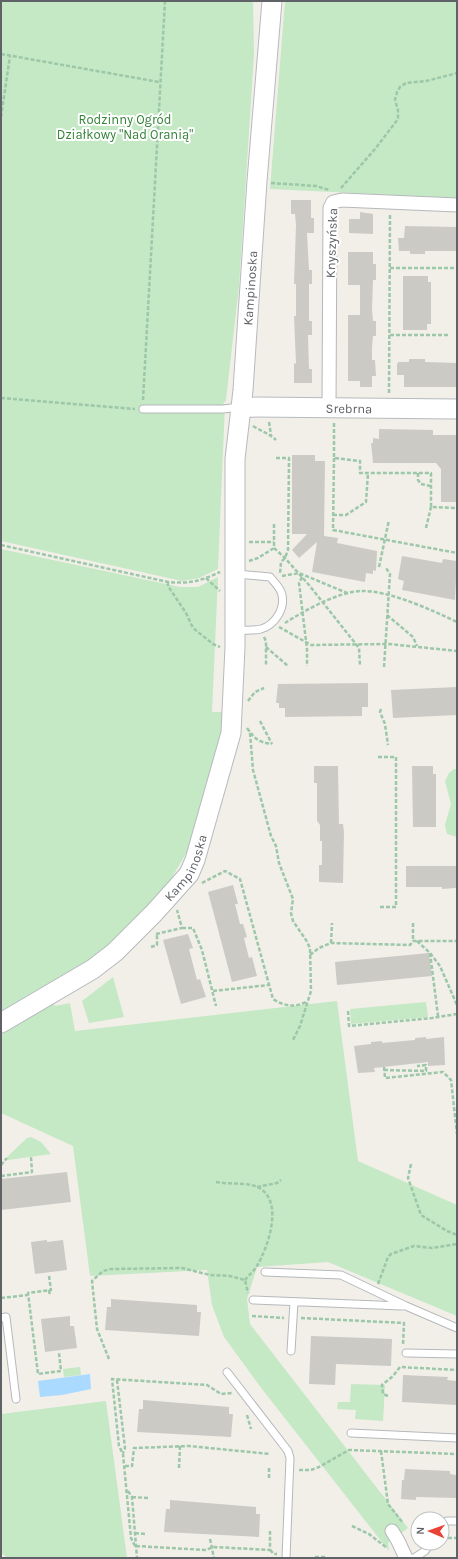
<svg xmlns="http://www.w3.org/2000/svg" width="458" height="1559" font-family="Karla,sans-serif">
  <rect width="100%" height="100%" fill="#f1efe8"/>
  <path fill="#c5e8c5" d="M1 1H253L254 54 239 286 226 400 223 404H225L218 569 199 578 182 581 1 541Z
    M285 1H457V198L270 189Z
    M1 549 180 587H198L218 577 212 712H222L223 726 200 815 188 850 171 879 112 945 86 963 1 1012Z
    M454 769H457V837L447 834 445 825 451 804 445 781 449 773Z
    M113 977 124 1017 89 1023 82 1001Z
    M53 1001 55 1006 70 1003 75 1031 337 1001 358 1161 457 1205V1316L328 1262 257 1267 247 1299 250 1324 408 1528 400 1534 394 1526 386 1532 391 1540 388 1543 389 1551 262 1389 224 1337 212 1305 207 1270 90 1276 73 1146 1 1113V1033Z
    M426 1002 428 1017 351 1024 350 1009Z
    M31 1137 41 1142 51 1154 8 1160 7 1157 27 1138Z
    M80 1367 81 1375 64 1377 63 1369Z
    M351 1384 385 1385 383 1421 355 1419 356 1410 337 1409 338 1402H350Z
    M106 1401 127 1558H7L1 1552V1414Z"/>
  <path fill="#aadaff" d="M90 1374 91 1389 62 1395 40 1397 38 1381Z"/>
  <path fill="#cccac5" d="M291 200H311V218H314V233H307L309 270H312V284H309V321H312V335H308L309 369H312V383H294V363L296 364 294 316H296V284H294L296 225 295 214H291Z
    M360 212 373 214V234L349 233V219H360Z
    M405 226 457 227V251H425V254H410V251H399L398 238H404Z
    M348 252H373V264H376V280H373L372 310 373 321H376V336H373L372 348V360H375L376 376H372V387H360V381H348V315H360V285H348Z
    M403 276H428V282H431V324H427V330H403Z
    M409 359H425V362L457 363V387H404V375H397V365L398 362H409Z
    M379 429 433 430V435H457V502H441V469L436 463H373L371 443H373V438L379 439Z
    M292 455H315V461H325L324 536 338 538 337 543 377 551 376 571 373 570V574L366 573 365 582 312 572 317 542 299 558 292 550 307 534H292Z
    M402 556 442 563 443 559 457 561 455 600 402 590 404 581 398 579Z
    M368 683V707H362V716L285 717V708H279V703H276L278 684Z
    M457 687V715L393 718 391 690Z
    M314 766H338L339 824H343L344 832 343 883 319 882V865H322V841H320V825L317 821V783H314Z
    M412 766H433V774H436V827H413Z
    M406 866H457V887L455 888 442 889V887H406Z
    M233 885 238 904H235L240 924H243L247 937 244 938 249 958 252 957 257 976 232 982 208 892Z
    M188 934 193 948 189 949 197 980 200 979 206 997 181 1004 163 940Z
    M429 953 432 976 337 985 335 962Z
    M426 1037V1039L444 1037 445 1065 428 1066V1062L374 1068 375 1072 358 1073 354 1046 371 1044V1042L382 1041V1043L415 1040V1038Z
    M67 1172 71 1202 1 1210V1179Z
    M47 1240V1242L63 1240 67 1270 35 1274 31 1242Z
    M111 1299 197 1305V1312H201L199 1336 105 1330 107 1307H111Z
    M70 1316V1326H74L77 1348 45 1352 41 1319Z
    M311 1336 392 1339 391 1366 336 1364 335 1385 309 1384Z
    M403 1375 448 1377 447 1380 457 1381V1405L402 1402Z
    M143 1400 229 1407V1414H233L231 1437 137 1432 139 1409H143Z
    M405 1469 450 1471V1474L457 1475V1498L416 1497V1500L401 1499 402 1480H404Z
    M170 1500 256 1507V1514H260L259 1537 164 1532 166 1509H170Z"/>
  <g fill="none" stroke-linecap="round" stroke-linejoin="round">
    <defs>
      <path id="lane" d="M143 409H223L240 407
        M236 630C243 630 253 631 261 629 275 625 285 609 282 595 281 588 274 582 270 577L236 574
        M265 1272 341 1275 406 1306 457 1328
        M253 1300 402 1306
        M1 1318 6 1317 16 1399
        M291 1351 294 1302
        M406 1353 457 1354
        M227 1372 288 1451 290 1458 286 1558
        M351 1433 457 1438
        M442 1526 447 1521H457
        M414 1558 425 1551 431 1543"/>
      <path id="street" d="M329 408 330 208 333 202 342 200 457 205
        M392 1531 398 1541 406 1558"/>
      <g id="secondary">
        <path id="s1" d="M242 407 457 409"/>
        <path id="s2" d="M1 1023 93 969 115 952 154 913 189 874 195 860 231 733 235 647V459L243 390 257 181 272 1"/>
      </g>
    </defs>
    <use href="#lane" stroke="#b5b8bc" stroke-width="9"/>
    <use href="#street" stroke="#b5b8bc" stroke-width="15"/>
    <use href="#secondary" stroke="#b6babf" stroke-width="21"/>
    <path stroke="#9cc7a9" stroke-width="2.5" stroke-dasharray="4 2" stroke-linecap="butt" d="M1 54 159 82
      M1 117 10 56
      M271 183 316 186 329 190
      M341 188 375 149 398 119V110L395 100 397 92 400 87 406 83 426 81 457 73
      M390 268H457
      M390 335H448
      M389 393 390 214
      M1 398 135 409
      M143 400 165 1
      M269 422 271 435
      M334 423V458L360 461V473H431V507L457 508
      M253 426C261 431 270 434 276 440
      M276 458H289L288 550 285 558 281 562 280 574
      M334 458 333 530 457 553
      M418 473V480L421 484 431 486
      M333 515H346L366 502 368 473
      M274 524V548L285 558 309 585 359 648 360 666
      M426 528 431 507
      M456 533H457
      M249 542H274
      M1 545 168 582C190 584 200 581 220 572
      M249 561 258 558 274 548
      M379 567 389 520
      M282 576 299 573 347 593
      M302 577 299 583 307 649V666
      M206 578 220 591
      M168 582V586L186 613 193 628 213 644 220 647
      M387 615 413 637 417 646
      M285 623C304 611 337 592 361 591 388 590 432 610 457 622
      M279 627 311 645 389 644 457 651
      M264 637 266 641V665
      M266 647 288 666
      M384 667 390 574 386 568
      M248 701 255 692 264 688
      M381 709 380 712 385 724 388 745
      M260 721 272 744
      M247 728C255 739 258 742 272 744
      M250 733 253 770 271 836 276 846 279 863 293 899 291 913 293 921 306 940 310 948 311 991 300 1026 293 1040
      M378 757H396V907H378
      M202 883 225 871 240 879 273 999C284 1006 294 1008 306 1002
      M413 923V941
      M182 928H193L202 950 216 1006
      M156 934 182 928 177 910
      M417 941 430 953 440 966 457 1005
      M331 943 332 923
      M151 947 157 945V934
      M430 953 438 1016
      M310 955 319 948 331 943 410 945 413 941H457
      M213 991 269 985
      M348 1011 349 1026 432 1018 457 1014
      M384 1067 385 1078 443 1072 451 1080 457 1134
      M384 1070 426 1071V1065L417 1066
      M411 1164 408 1178 421 1215 447 1231 457 1235
      M1 1165 7 1158
      M1 1176 32 1172 31 1157
      M216 1182C231 1185 249 1181 261 1189 283 1204 268 1247 257 1266 254 1271 249 1275 245 1280
      M257 1187 277 1183 281 1180
      M49 1276 51 1290 28 1293 38 1374 61 1371 59 1353
      M378 1284 388 1257 391 1254 414 1246 432 1248 457 1244
      M49 1290 50 1296
      M1 1298 28 1295
      M252 1316 284 1318
      M301 1318 404 1323 403 1345
      M109 1359 97 1329 92 1281 103 1271 111 1269 182 1268 210 1275 230 1276 245 1280 248 1293
      M117 1380 125 1448 123 1453
      M388 1396 383 1394 382 1385 393 1376 400 1367 457 1370
      M247 1415 251 1429
      M381 1451 388 1504 403 1523
      M125 1466H132L134 1448 189 1446 270 1454
      M179 1468 180 1446
      M299 1470H311L319 1467 349 1450 457 1454
      M269 1478V1468
      M128 1491 132 1497 137 1558
      M132 1497 148 1498
      M352 1526 369 1534 387 1548
      M135 1533 145 1534
      M442 1538H457
      M210 1539 214 1558
      M135 1546 131 1538 123 1454 119 1446 112 1379 207 1385 221 1394 232 1393
      M136 1546 205 1550 214 1547 270 1550V1531
      M270 1550 274 1554H277
      M315 1557H326"/>
    <use href="#lane" stroke="#fff" stroke-width="7"/>
    <use href="#street" stroke="#fff" stroke-width="13"/>
    <use href="#secondary" stroke="#fff" stroke-width="19"/>
  </g>
  <g text-anchor="middle" stroke-width="4" stroke-linejoin="round" paint-order="stroke">
    <g font-size="13" fill="#348238" stroke="#fff">
      <text x="125" y="124">Rodzinny Ogród<tspan x="125" dy="15">Działkowy "Nad Oranią"</tspan></text>
    </g>
    <g font-size="13" fill="#5f6368" stroke="#fff">
      <text transform="translate(331 243) rotate(-88)" y="5">Knyszyńska</text>
      <text dy="5" stroke="none"><textPath href="#s2" startOffset="835">Kampinoska</textPath></text>
      <text dy="5" stroke="none"><textPath href="#s1" startOffset="107">Srebrna</textPath></text>
      <text dy="5" stroke="none"><textPath href="#s2" startOffset="246">Kampinoska</textPath></text>
    </g>
  </g>
  <rect width="458" height="1559" fill="none" stroke="#5f6368" stroke-width="4"/>
  <g transform="translate(430 1531) rotate(272)"><circle r="19" fill="#ffffff" stroke="#bfc1c3"/>
  <path d="M0-3L7 15L0 10L-7 15Z" fill="#ea4335"/>
  <text y="-6" font-size="11" font-weight="bold" text-anchor="middle" fill="#5f6368">N</text>
  </g>
</svg>
